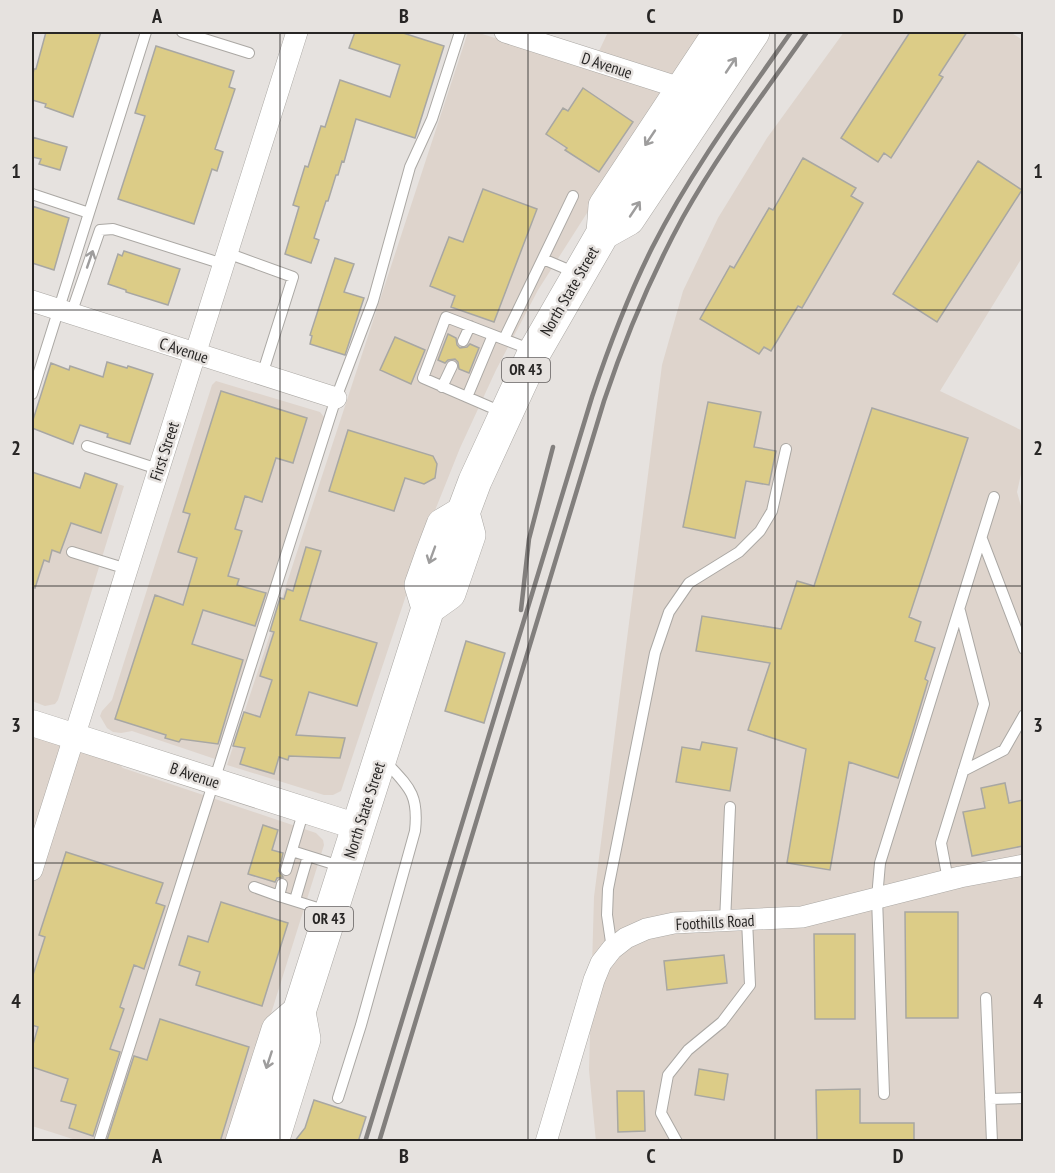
<svg xmlns="http://www.w3.org/2000/svg" width="1055" height="1173" font-family="'PT Sans Narrow',sans-serif">
  <rect width="100%" height="100%" fill="#e6e2df"/>
  <path fill="#ded4cc" d="M468 32H476L591 68 608 32H706L615 169 538 290 496 370 460 448 430 523 341 791 333 795H324L227 765Z
    M844 32H1010L1023 40V256L940 391 1023 431V465L1017 492 1024 517 1023 1141 596 1142 589 1070 594 897 662 365 683 291 718 218 767 138Z
    M216 381 320 412 324 417V423L215 759 132 731 121 733 113 732 107 728 100 716 102 711 112 700 212 385Z
    M85 473 124 486 58 700 55 704 45 706 32 701V510L69 523Z
    M32 733 116 761 123 768 316 833 323 840 324 845 231 1141H79L32 1126Z"/>
  <path fill="#dccc87" stroke="#a8a7a3" stroke-width="1.5" d="M46 32H101L73 117 45 107 46 104 32 100V78L34 69H36Z
    M355 32H400L444 46 415 138 356 119 344 162 342 161 338 175H336L328 201H326L314 238 319 240 311 263 285 254 299 207 293 205 305 166 308 167 321 126 325 127 340 80 390 97 400 65 349 48Z
    M910 32H967L939 75 943 77 891 158 884 153 878 162 841 138Z
    M156 46 234 71 229 87 235 89 215 149 223 152 217 171 212 169 194 224 118 199 145 116 135 113Z
    M583 88 633 122 599 172 565 150 567 148 546 134 563 108 568 111Z
    M32 137 67 147 60 170 39 164 41 159 32 157Z
    M803 158 856 188 851 196 863 203 802 308 798 306 771 351 764 347 759 354 700 319 730 266 734 268 769 208 773 210Z
    M978 161 1022 190 937 322 893 294Z
    M483 189 537 209 494 322 451 307 455 296 430 286 449 237 463 242Z
    M32 206 69 218 54 270 32 263Z
    M124 251 180 269 168 305 126 292V290L108 284 118 254 122 256Z
    M335 258 354 264 344 292 364 298 345 355 310 344 312 336 310 335Z
    M448 334 456 338 457 345 460 348 467 347 470 344 479 348 469 373 459 369 458 362 455 359 448 360 445 363 438 360Z
    M395 337 425 350 411 384 380 370Z
    M107 362 127 368 128 366 153 374 130 444 107 437 108 434 80 425 73 444 32 428V423L51 363 69 370 70 366 103 377Z
    M221 391 307 418 293 463 276 458 262 502 245 496 235 529 242 531 228 576 239 579 237 585 266 593 255 626 203 610 192 644 243 660 218 744 181 739 179 742 165 738 166 735 115 719 155 595 183 605 197 558 178 552 190 514 183 512Z
    M708 402 761 412 754 447 776 451 769 485 746 481 735 538 683 527Z
    M872 408 968 438 909 617 921 622 915 641 935 648 925 679 928 681 909 744 898 778 849 762 830 870 787 863 806 749 748 730 770 663 696 651 702 616 781 629 797 581 814 586Z
    M348 430 433 456 437 464 435 478 424 484 405 478 394 511 329 491Z
    M32 472 80 488 85 473 117 484 101 533 71 523 60 553 52 550 49 562 44 560 35 588 32 587Z
    M306 547 321 551 300 620 377 643 357 706 309 692 296 735 345 738 340 758 289 756 288 760 279 757 274 774 240 764 245 748 233 746 244 712 260 717 272 680 260 676 274 632 270 631 280 598 284 599 287 589 293 591Z
    M466 641 505 653 484 723 445 711Z
    M702 742 737 748 730 791 676 782 682 747 700 750Z
    M1005 783 1009 803 1023 800V846L972 856 963 812 985 808 981 788Z
    M263 825 278 830 272 850 283 853 279 871 283 877 277 878 275 882 248 874Z
    M66 852 163 883 156 903 165 906 144 969 134 965 120 1007 124 1009 110 1049 120 1052 93 1136 69 1128 76 1105 61 1101 68 1079 32 1067V1048L38 1027 32 1025V978L45 937 39 935Z
    M221 902 288 923 262 1006 196 985 200 972 179 965 188 936 208 942Z
    M905 912H958V1018H906Z
    M814 934H855V1019H815Z
    M724 955 727 983 667 990 664 961Z
    M160 1019 249 1047 220 1142 107 1140 134 1056 147 1060Z
    M699 1069 728 1074 724 1100 695 1095Z
    M860 1089V1123H914V1142H817L816 1090Z
    M617 1091H644L645 1131 618 1132Z
    M314 1100 366 1117 358 1142H294L305 1128Z"/>
  <g fill="none" stroke-linecap="round" stroke-linejoin="round">
    <defs>
      <path id="service" d="M182 32 249 53
        M32 194 89 213
        M227 253 293 277 262 375
        M543 259 576 273
        M71 314 100 230 113 229 223 264
        M504 339 573 196
        M463 341 470 326
        M442 387 452 366
        M32 394 146 32
        M467 397 493 335
        M504 413 423 378 446 317 532 350
        M87 446 158 469
        M982 539 1024 649
        M72 552 127 569
        M963 771 1004 750 1024 715
        M292 851 343 867
        M286 870 304 810
        M948 880 941 843 984 704 960 611
        M282 884 279 896 327 911
        M254 887 279 896
        M295 900 308 856
        M725 922 730 807
        M612 949 607 915 608 889 655 653 669 612 689 583 739 552 760 531 772 511 786 449
        M986 998 992 1142
        M884 1094 877 898 880 863 994 497
        M338 1098 361 1025 415 831C419 794 409 787 385 761
        M990 1099 1024 1098
        M99 1142 336 398 373 301 410 167 432 119 460 32
        M677 1142 661 1113 668 1075 688 1050 722 1022 750 985 747 920"/>
      <path id="minor" d="M505 32 693 92
        M32 301 336 398
        M32 870 297 32
        M546 1142 594 980 601 963 612 949 626 938 646 929 674 923 802 917 960 877 1024 865"/>
      <path id="tertiary" d="M32 723 358 827"/>
      <path id="primary" d="M603 233 628 219 753 32
        M428 608 449 593 469 535 463 513 475 481 535 351 603 233 605 206 720 32
        M242 1142 278 1030 299 1012
        M272 1142 304 1039 299 1012 428 608 421 585 432 554 443 525 463 513"/>
    </defs>
    <use href="#service" stroke="#aba8a4" stroke-width="12"/>
    <use href="#minor" stroke="#aba8a4" stroke-width="22"/>
    <use href="#tertiary" stroke="#aba8a4" stroke-width="27"/>
    <use href="#primary" stroke="#aba8a4" stroke-width="34"/>
    <use href="#service" stroke="#fff" stroke-width="10"/>
    <use href="#minor" stroke="#fff" stroke-width="21"/>
    <use href="#tertiary" stroke="#fff" stroke-width="26"/>
    <use href="#primary" stroke="#fff" stroke-width="33"/>
    <path stroke="#827f7d" stroke-width="4.5" d="M521 610 529 539 553 447
      M365 1142 592 397C609 346 628 296 652 248 691 171 742 102 791 32
      M379 1142 604 401C625 338 651 276 683 217 719 152 765 92 807 32"/>
  </g>
  <defs><path id="oneway-shaft" d="M-6 0H5M1.5-3L5.5 0L1.5 3" fill="none" stroke-width="1.6" stroke-linecap="round" stroke-linejoin="round" transform="scale(1.5)"/></defs>
  <g stroke="#9e9d9d">
    <use href="#oneway-shaft" transform="translate(731 65) rotate(-56)"/>
    <use href="#oneway-shaft" transform="translate(650 138) rotate(124)"/>
    <use href="#oneway-shaft" transform="translate(635 209) rotate(-56)"/>
    <use href="#oneway-shaft" transform="translate(90 259) rotate(-71)"/>
    <use href="#oneway-shaft" transform="translate(432 555) rotate(110)"/>
    <use href="#oneway-shaft" transform="translate(269 1060) rotate(108)"/>
  </g>
  <path fill="none" stroke="#282625" stroke-width="1.5" stroke-opacity="0.55" d="M280 32V1142M528 32V1142M775 32V1142M32 310H1024M32 586H1024M32 863H1024"/>
  <g text-anchor="middle" stroke-width="5" stroke-linejoin="round" paint-order="stroke">
    <g fill="#e6e2df" stroke="#615e5d" stroke-width="1.5">
      <rect x="502" y="358" width="48" height="24" rx="4.5"/>
      <rect x="305" y="907" width="48" height="24" rx="4.5"/>
    </g>
    <g font-size="15" font-weight="bold" fill="#282625">
      <text x="526" y="375">OR 43</text>
      <text x="329" y="924">OR 43</text>
    </g>
    <g font-size="16" fill="#282625" stroke="#e6e2df">
      <text transform="translate(607 65) rotate(18)" y="6">D Avenue</text>
      <text transform="translate(569 291) rotate(-60)" y="6">North State Street</text>
      <text transform="translate(184 350) rotate(18)" y="6">C Avenue</text>
      <text transform="translate(164 451) rotate(-72)" y="6">First Street</text>
      <text transform="translate(195 775) rotate(18)" y="6">B Avenue</text>
      <text transform="translate(364 810) rotate(-72)" y="6">North State Street</text>
      <text transform="translate(715 922) rotate(-3)" y="6">Foothills Road</text>
    </g>
  </g>
  <rect width="1055" height="1173" fill="none" stroke="#e6e2df" stroke-width="66"/>
  <rect x="33" y="33" width="989" height="1107" fill="none" stroke="#282625" stroke-width="2"/>
  <g font-size="20" text-anchor="middle" font-weight="bold" fill="#282625">
    <text x="157" y="23">A</text>
    <text x="404" y="23">B</text>
    <text x="651" y="23">C</text>
    <text x="898" y="23">D</text>
    <text x="16" y="178">1</text>
    <text x="1038" y="178">1</text>
    <text x="16" y="455">2</text>
    <text x="1038" y="455">2</text>
    <text x="16" y="732">3</text>
    <text x="1038" y="732">3</text>
    <text x="16" y="1008">4</text>
    <text x="1038" y="1008">4</text>
    <text x="157" y="1163">A</text>
    <text x="404" y="1163">B</text>
    <text x="651" y="1163">C</text>
    <text x="898" y="1163">D</text>
  </g>
</svg>
